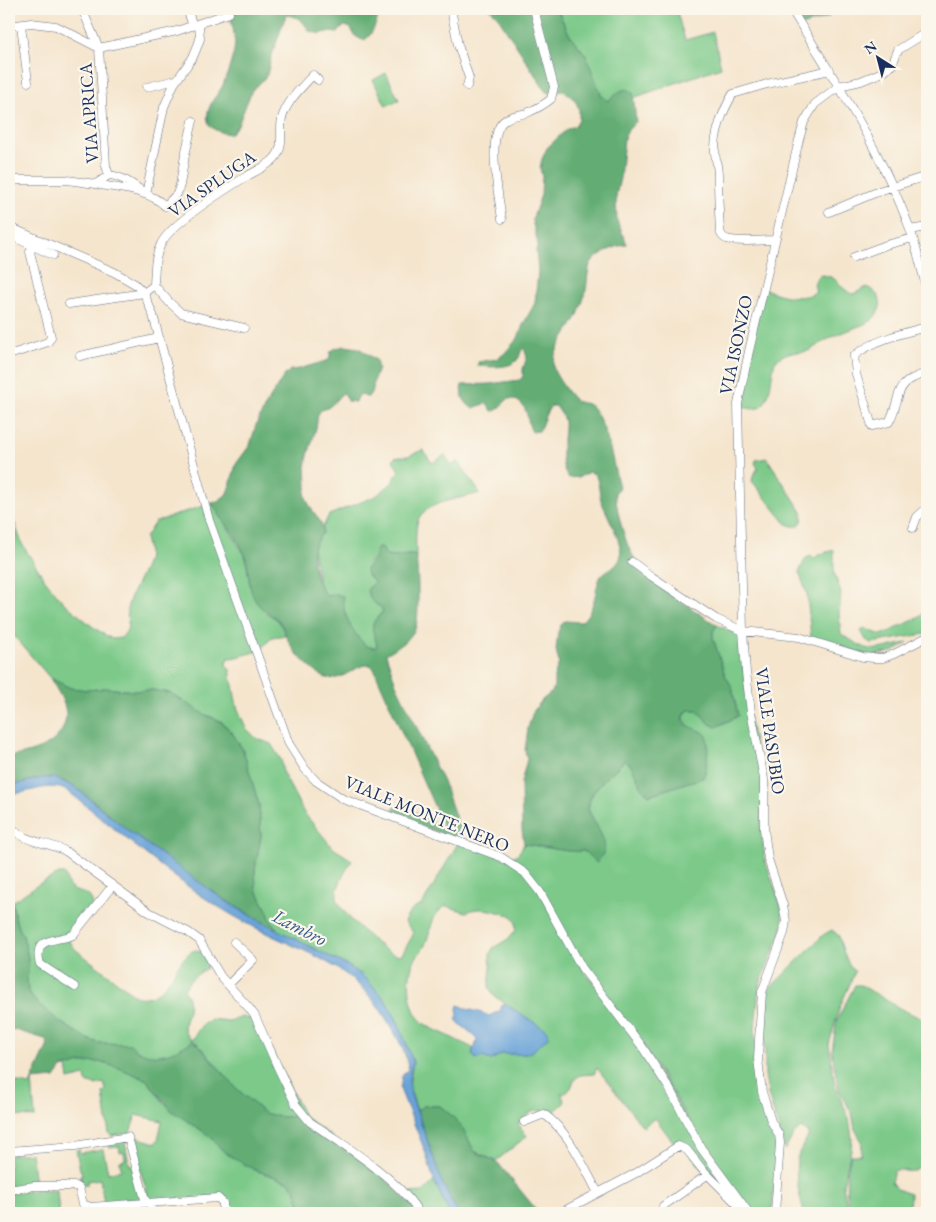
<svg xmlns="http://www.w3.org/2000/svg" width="936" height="1222" font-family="'EB Garamond',serif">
  <rect width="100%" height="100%" fill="#fbf7ec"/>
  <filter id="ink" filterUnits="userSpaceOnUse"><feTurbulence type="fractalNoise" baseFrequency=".02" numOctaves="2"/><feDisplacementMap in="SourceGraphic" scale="10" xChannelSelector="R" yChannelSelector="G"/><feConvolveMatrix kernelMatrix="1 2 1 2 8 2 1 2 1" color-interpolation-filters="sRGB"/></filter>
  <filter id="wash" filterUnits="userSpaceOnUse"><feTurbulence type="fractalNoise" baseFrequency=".0096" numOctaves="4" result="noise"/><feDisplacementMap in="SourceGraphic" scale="20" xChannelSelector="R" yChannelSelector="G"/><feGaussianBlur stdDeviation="1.12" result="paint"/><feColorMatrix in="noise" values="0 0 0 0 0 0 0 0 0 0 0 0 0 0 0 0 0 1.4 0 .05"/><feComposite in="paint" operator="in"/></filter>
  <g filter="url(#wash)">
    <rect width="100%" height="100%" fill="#f5e5cd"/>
    <path fill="#7bc989" stroke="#4b7c74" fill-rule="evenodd" d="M557 9H676L685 40 713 32 721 67 633 98V92C622 86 616 95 608 101L601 95 586 55 569 34Z
      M386 73 399 100 386 106 373 80Z
      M822 275C840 276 838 289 853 294L867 287C884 296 884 308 871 321 852 330 829 336 812 349 804 354 796 351 789 353 784 354 779 358 775 361 769 381 773 423 738 404L764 288C778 296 802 301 816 292L814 284 817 277Z
      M423 450 432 463 445 455 452 466 458 461 480 493C462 499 421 501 417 524 415 534 416 546 416 556 403 552 392 562 383 552L375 556 369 563 374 582 369 587 376 605 381 607 383 611 376 619 375 638 377 644 375 648C359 650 342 616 343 602L335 594 328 596 323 593 319 585 313 549 315 543 322 534 323 527 329 515 376 496 392 483 399 471 393 460 395 457 408 456Z
      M767 458 802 512C806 526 793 531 784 521L752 481 753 476 758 468 755 463 756 460Z
      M9 493 13 518 22 544 45 580 63 602 93 627 112 639 121 638C134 625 124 620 128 605 132 590 142 576 147 561 149 552 147 546 145 538L155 522 212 503 245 555 250 586 256 602 268 614 278 620 286 635 272 637 260 651C249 653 239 658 228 658L226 664 230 670 237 707 246 728 256 738 271 744 281 760 283 773 304 813 333 848 352 860C346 871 335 886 337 899 339 911 379 948 391 953 395 955 398 955 402 954L413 935 412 931 405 922C408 912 413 908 422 905L461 838 510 857C517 857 521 850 524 844 545 846 564 853 585 851L597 863 604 848 601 835 588 809C589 805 589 801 591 797 596 785 615 770 625 760 637 768 637 787 649 795L689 782 703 778 708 746 707 736C699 727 687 731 684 717L688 710H697L710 724 716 727 738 716 732 687 725 675 713 638V631L717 625 730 631 740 632 748 712 762 780 761 829 765 860 781 906 783 921 782 930 759 987 755 1028V1059L761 1101 777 1140 772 1213H751L703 1148 671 1089 637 1037 607 998 578 957 565 933 563 934 582 968 640 1045 669 1088 701 1148 748 1212 742 1209 702 1169 687 1150 678 1146 682 1139 674 1143 655 1118 643 1127 597 1068 594 1074 580 1075 574 1080 571 1088 564 1094 561 1093 565 1102 554 1112 549 1114C536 1106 527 1114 518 1124L527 1136 496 1161 474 1151 463 1129 454 1118 440 1106H424L417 1110 409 1086 413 1062 398 1022 384 998 362 975 348 966 278 930 270 920 268 912 256 889 255 869 261 836 259 805 243 750 231 731 221 721 202 713 170 693 153 690 134 691 106 688 88 690 70 688 50 678 9 630ZM446 906 466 912C483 905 494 912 511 915L516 923V930L508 939 493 948 490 955 491 967 489 987 494 996 548 1032V1037L531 1052 524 1054H502L491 1060 482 1057 477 1059 472 1055 473 1048C463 1043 452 1038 442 1033 421 1024 414 1018 410 994 409 984 409 974 413 964 415 957 422 952 425 945 431 932 431 913 446 906Z
      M834 550V572L841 593 839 614 841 634C850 639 859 646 869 649 880 651 897 644 908 643L892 652 871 656 811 638 807 594 799 572 806 558 811 556 815 558 820 554Z
      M927 609V633L925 634 871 643 866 640 861 631 864 628 881 635 884 634 920 617Z
      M59 874H64C67 878 66 882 69 886 76 896 90 888 93 905L70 938 71 943 75 949 137 997C170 1002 172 959 195 950 206 952 207 958 207 968 198 974 187 980 184 991 199 1010 172 1025 192 1040L201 1026 211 1019 229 1021 242 1017 257 1021 304 1116 281 1117 264 1113 236 1088 197 1043 171 1053 153 1056 111 1043H99L87 1039 60 1022 34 1000 28 992 27 981 28 958 23 935 17 925 12 902 39 884Z
      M832 930 839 936C842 949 846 962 855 972L839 1009 829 1044 835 1086 849 1118 852 1138 851 1150 843 1185 848 1213H804C800 1198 793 1172 798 1156 800 1149 806 1141 809 1134L801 1128 793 1135 785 1150 768 1094 765 1075V1017L768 990 823 935Z
      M855 985H861L901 1009 927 1021V1156C922 1164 917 1174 906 1171 900 1170 899 1169 894 1171L891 1182 897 1189 910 1194 909 1213H851C844 1194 846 1174 851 1155H861L862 1142 855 1129 852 1113 839 1091 832 1051 837 1020Z
      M99 1062 120 1068 147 1080 164 1103 210 1136 224 1152 255 1170 289 1182 295 1189 303 1213H226V1201L221 1196 152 1201 149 1199 131 1140 133 1136 155 1143 158 1140 162 1121 136 1115 130 1133 112 1136 109 1134 103 1093 106 1090 104 1083 95 1085 86 1082 85 1076 69 1080 67 1066 82 1063Z
      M32 1080 35 1117 9 1116V1081L30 1085Z
      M125 1141 129 1164 132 1165 138 1191 142 1197 139 1201 104 1203 100 1179 87 1181V1185L82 1186 80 1175H82L81 1170H80L76 1150 79 1149 80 1153 103 1149 108 1173 121 1170 120 1161 125 1160 124 1152H120L119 1146 109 1147 108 1143Z
      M31 1153 35 1184 9 1187V1155Z
      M434 1181 449 1213H419L404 1193 423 1192Z
      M35 1190 57 1191 59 1213H9V1193L29 1191 30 1192Z"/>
    <path fill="#64ad75" stroke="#406e6a" d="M228 9H306L322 13 329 12 331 9H379C380 16 371 40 363 40 361 40 357 37 355 36 351 30 353 27 343 26L338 33 327 32 320 34 309 31C303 20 299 17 286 15L271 58 267 75 260 83 252 90 238 125 230 134C207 131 202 120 213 100 216 96 219 92 222 87 227 76 231 63 234 51 237 38 231 21 228 9Z
      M490 9H557L569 34 586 55 601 95 608 101C617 95 622 85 633 92L636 122 628 130 624 139 620 178 616 196 617 221 627 244C614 247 600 252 591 263 588 267 587 284 586 290 584 298 581 307 578 315 571 330 549 353 554 370 556 376 571 398 576 401 582 404 588 402 593 408 609 431 612 461 619 487L615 493C617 511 625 548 638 563 660 588 689 607 717 625L713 631V638L725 675 732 687 738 716 716 727 710 724 697 710H688C672 727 703 728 706 735 710 742 707 772 703 778L689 782 649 795C637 787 637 768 625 760 615 770 596 785 591 797 589 801 589 805 588 809 592 820 608 840 604 852 602 856 599 859 597 863L584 851C564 853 545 846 524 844L522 830 521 783 527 759 525 751 528 728 533 712 542 700 552 692 554 686V677L559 663 556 650 558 632 561 625 565 621 581 622C595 610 594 595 599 580 603 569 616 569 620 559 625 545 606 514 601 500 599 492 599 482 595 474L589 472 579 477 569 478C556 462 565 440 564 421L562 415 556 406H552C546 410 543 423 539 431L532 432C526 422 530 410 519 402 503 391 505 411 492 411L487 403 473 408C465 405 459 393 462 385L489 384 520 380 523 376V369L527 357 524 348C519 352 521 355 518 359 512 369 488 367 478 366V362L496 359 504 354 518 338 523 325 535 303 538 271 536 250 538 244 532 220 541 195 542 176 540 168 542 159 547 148 567 129 575 126 579 119V109L575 100 564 91 550 93 546 92 496 14Z
      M791 9H824L829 14V17L801 26Z
      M345 346 359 348 376 360 378 369 374 379 373 390 368 397H366L360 394 355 402 347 401 345 394 343 393C335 399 332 409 321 410 316 416 318 421 316 428 313 440 308 453 306 465 306 472 307 478 307 485 306 491 304 494 307 500 310 509 319 517 322 526 325 535 316 539 314 546 310 558 317 589 328 596L335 594 343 596C343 617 352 631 366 646L375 648 377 644C374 636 370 628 375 620 378 617 381 615 383 611 379 602 370 605 367 590L374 582 367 575 366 569 374 559 376 550 378 548 382 547 386 556C396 559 405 553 416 556 418 571 420 617 415 629 410 640 396 648 386 654L396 684 444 784 459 827 458 840 390 814 395 807C405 809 416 812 425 817 432 820 435 827 441 828L443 826 374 669 372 666C357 660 341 687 322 676 311 669 297 656 290 644 286 637 284 626 278 620 272 614 263 611 257 603 247 590 250 570 245 555 239 539 221 518 212 503L217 502 228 493 236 464 250 445 256 425 268 401 284 376 290 370 299 369 329 360 331 351 336 348Z
      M50 678 70 688 88 690 106 688 134 691 153 690 170 693 202 713 221 722 231 731 243 750 259 805 261 836 255 869 256 889 268 912 270 920 278 930C224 903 176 866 128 830 110 817 81 787 61 780 45 774 25 782 9 786V764L13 756C35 752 63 744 66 717 67 703 56 689 50 678Z
      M9 901 12 902 17 925 23 935 28 958 27 981 28 992 34 1000 60 1022 87 1039 99 1043 130 1044C148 1063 172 1055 192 1041L197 1043 236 1088 264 1113 281 1117 304 1116 380 1173 419 1213H303L295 1189 289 1182 255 1170 224 1152 210 1136 172 1111 147 1080 119 1068 99 1062 82 1063 62 1068 55 1078 32 1080 48 1045 45 1039 15 1030H9Z
      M424 1106H440L454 1118 463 1129 474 1151 498 1163 539 1213H458L442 1182 417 1110Z"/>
    <path fill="#67a2d7" stroke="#41689a" d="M43 778H55L75 787 129 831 224 900 251 916 348 966 362 975 384 998 398 1022 413 1062 409 1079 411 1095 442 1182 458 1213H449L434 1181 425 1151 400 1089 402 1076 408 1069C408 1056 399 1041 393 1030 382 1011 370 994 353 980 328 959 295 947 266 933 243 922 221 909 200 895 154 863 113 827 69 792 50 780 30 794 9 794V786Z
      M505 1004 545 1029 548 1032V1037L531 1052 524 1054H502L491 1060 482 1057 477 1059 472 1055C473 1049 476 1046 477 1040 472 1031 461 1028 456 1019L458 1015 457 1009 458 1005C464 1006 466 1010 471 1010 478 1012 482 1012 489 1016L501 1010V1005Z"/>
  </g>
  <g filter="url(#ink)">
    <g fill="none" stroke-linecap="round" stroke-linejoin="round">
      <defs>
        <path id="minor" d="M82 9 99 48 106 166 109 175
          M187 9 193 26
          M451 9 458 45 469 78 467 86
          M791 9C835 80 881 150 910 229 917 249 922 270 927 291
          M21 25 28 82
          M9 26 31 23 56 26 99 48 177 31 229 13
          M147 87 176 80
          M109 175C122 176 135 186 146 194L164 107 174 84 193 57 198 45 200 39 199 24
          M9 180H67L96 184 109 175
          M96 184C118 189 148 189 165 206L177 194 180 185 185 155 193 121
          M829 212 882 190 927 176
          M502 219C499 197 485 133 505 120 511 115 520 115 527 113 536 109 544 105 551 99L554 87 534 9
          M9 227 114 272 135 284 144 293 153 315 209 520 289 744 305 769 316 781 343 799 501 857 525 873 540 892 582 968 641 1045 669 1088 701 1148 749 1213
          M910 230 927 227
          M9 235 53 255
          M775 240C762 240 738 243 727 239 723 238 721 235 720 231 719 212 718 195 718 176 718 168 716 161 715 153 714 134 723 110 733 94L767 84 830 70
          M854 257 886 245 913 238
          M154 285 169 302 181 313 244 328
          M69 304 144 293 154 285C155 270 154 258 161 244 170 224 226 189 247 176 256 171 268 166 275 158 285 146 279 132 282 118 287 101 301 88 313 75L318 80
          M927 327C904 333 873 340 854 356L856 374 872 426 889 422C903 396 891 383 927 373
          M9 355 48 342 51 337 30 252 33 246
          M80 356 159 338
          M913 528 917 517 927 508
          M632 562 651 576 716 619 743 631 799 637 863 657 874 658H883L894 654 927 637
          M9 825C27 845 45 840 67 852L149 912 188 932 199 940 221 977 249 1008 255 1016 280 1072 296 1105 310 1122C343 1144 400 1180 419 1213
          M228 985 253 960 234 942
          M75 987 40 964C32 936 56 942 73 935L113 885
          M524 1122 544 1114C570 1133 583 1165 598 1193
          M9 1151 75 1146 128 1137 146 1203
          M9 1190 34 1186H76L79 1188 83 1204 90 1207 218 1198 223 1203V1213
          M151 1203 152 1213
          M663 1206 707 1175
          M560 1213 636 1173 678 1146 687 1150 702 1169 739 1206
          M775 1213 780 1143 779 1135 771 1121 762 1092 758 1059 759 1040 762 992 784 933 786 921 783 905 768 859 764 829V779L751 712 746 672 743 631 738 404 749 351 799 140 804 122 815 104 839 86 861 81 885 71 892 65 898 50 927 32"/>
      </defs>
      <use href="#minor" stroke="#676f85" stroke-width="9"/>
      <use href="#minor" stroke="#fff" stroke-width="8"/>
    </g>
  </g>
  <g text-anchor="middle" stroke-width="4.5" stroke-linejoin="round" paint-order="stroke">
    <g font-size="18" fill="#1b2f5e" stroke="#fbf7ec">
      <text transform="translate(89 113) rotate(-94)" y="6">VIA APRICA</text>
      <text transform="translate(212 184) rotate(-35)" y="6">VIA SPLUGA</text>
      <text transform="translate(736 345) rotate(-78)" y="6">VIA ISONZO</text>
      <text transform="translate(770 731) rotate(82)" y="6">VIALE PASUBIO</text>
      <text transform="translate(427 814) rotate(22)" y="6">VIALE MONTE NERO</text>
    </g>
    <g font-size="19" font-style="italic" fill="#365788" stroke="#fbf7ec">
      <text transform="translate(300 927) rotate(27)" y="7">Lambro</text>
    </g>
  </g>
  <rect width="936" height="1222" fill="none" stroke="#fbf7ec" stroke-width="30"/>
  <g transform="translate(878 58) rotate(324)" stroke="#fbf7ec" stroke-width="4" paint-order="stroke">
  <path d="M0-4L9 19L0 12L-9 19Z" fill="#1b2f5e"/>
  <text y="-8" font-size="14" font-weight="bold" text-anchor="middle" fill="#1b2f5e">N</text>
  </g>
</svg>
